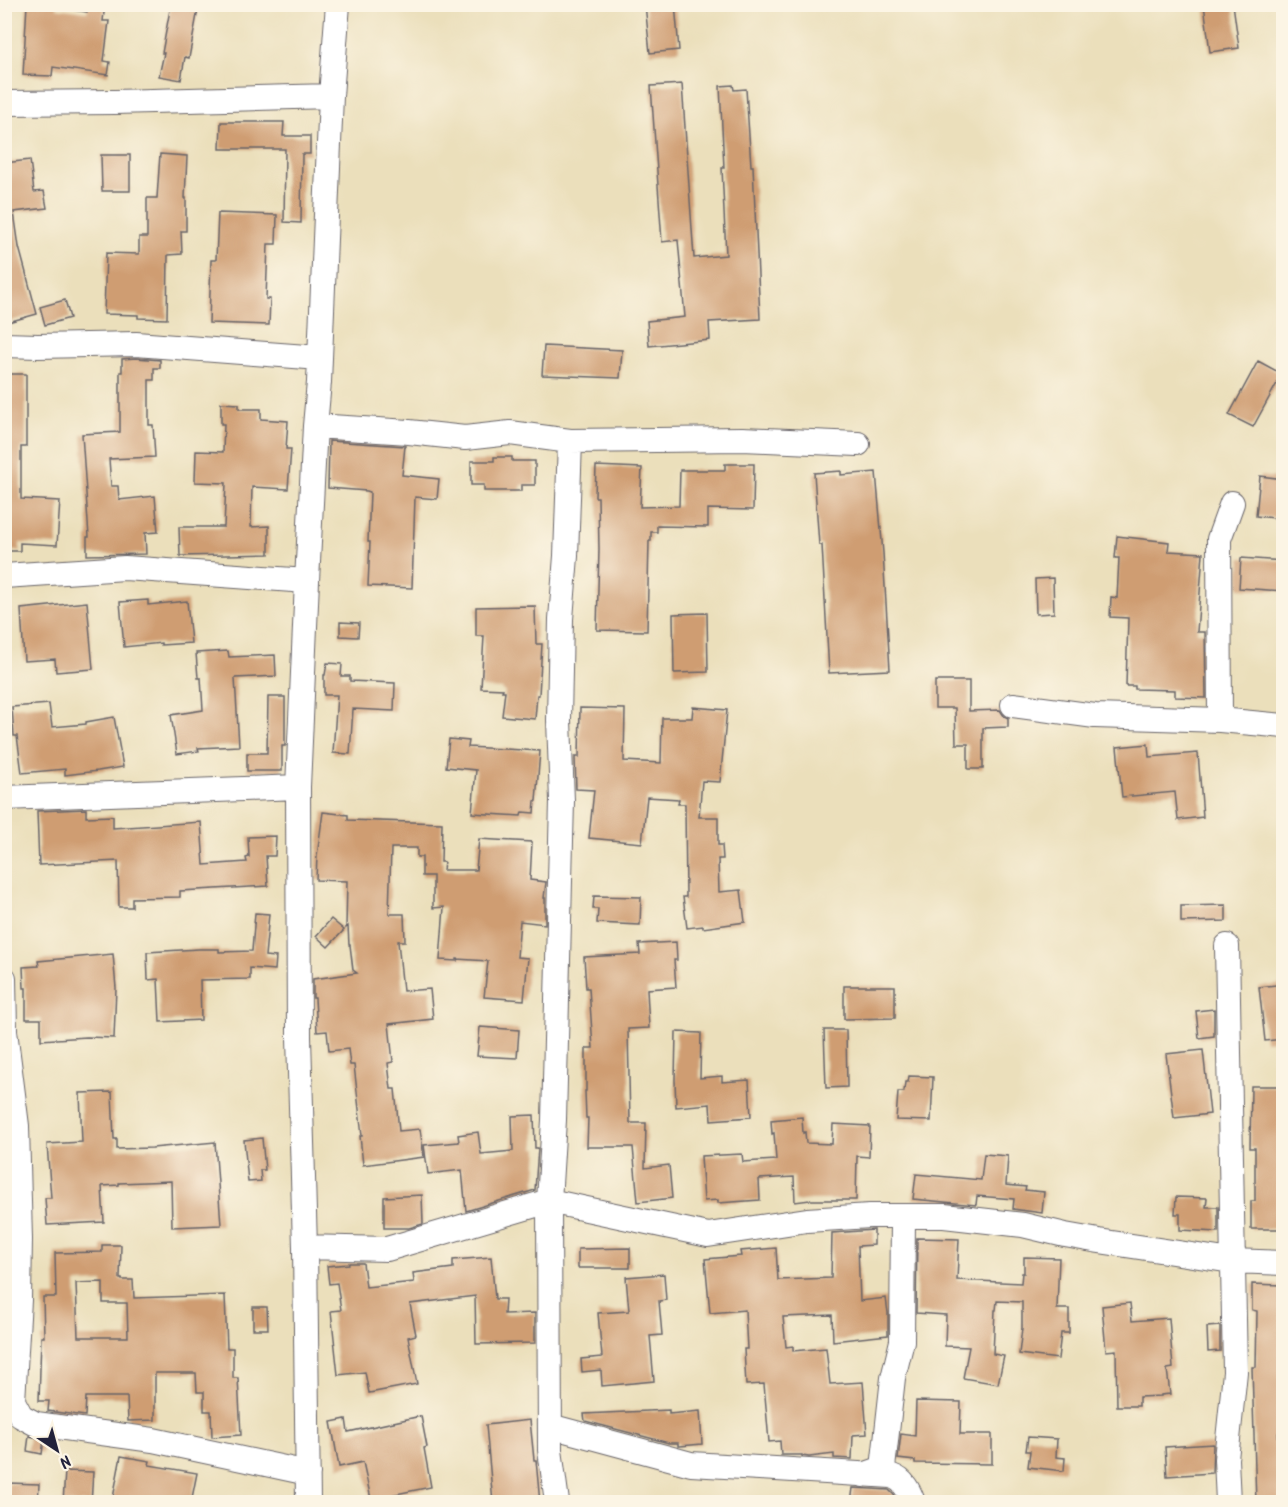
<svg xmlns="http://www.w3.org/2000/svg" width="1288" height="1507" font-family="Kalam,sans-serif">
  <rect width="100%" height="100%" fill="#fcf5e5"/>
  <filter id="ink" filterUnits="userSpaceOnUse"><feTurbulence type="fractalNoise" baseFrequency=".0167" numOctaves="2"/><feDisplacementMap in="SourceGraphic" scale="12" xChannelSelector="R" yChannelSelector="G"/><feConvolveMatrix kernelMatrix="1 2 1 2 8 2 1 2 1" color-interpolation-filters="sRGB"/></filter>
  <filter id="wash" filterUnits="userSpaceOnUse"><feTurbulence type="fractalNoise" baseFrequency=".008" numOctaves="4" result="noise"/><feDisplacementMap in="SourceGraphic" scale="24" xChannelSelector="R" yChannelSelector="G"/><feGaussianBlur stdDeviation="1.35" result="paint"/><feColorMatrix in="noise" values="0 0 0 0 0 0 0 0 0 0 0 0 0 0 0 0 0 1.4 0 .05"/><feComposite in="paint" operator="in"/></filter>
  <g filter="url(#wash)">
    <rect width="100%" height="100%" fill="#ebdfbb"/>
    <g id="blocks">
      <path fill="#cf9d72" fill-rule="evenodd" d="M27 4H57V8L87 12 88 4H105L103 21H109L104 61 110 62 108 75 53 67 52 76 23 75Z
        M171 4H199L189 58 185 57 181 80 159 76 164 53H162Z
        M645 4H675L679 50 650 53Z
        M1204 4H1233L1239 48 1210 52Z
        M682 84 694 258 726 255 722 168H724L720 86 733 85 734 90 746 89 751 166H753L760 319 709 322 710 340 649 346 647 321 685 317 678 240 662 242 651 86Z
        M221 122H284L283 136H310V154H302L301 223 284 222 285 149H220Z
        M160 154 187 156 185 198H186V231H181L182 254 168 255 167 319 138 318V315L104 314 106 253 139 254V237H147V198H157Z
        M101 155H130V191H102Z
        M30 160 34 192 44 191 47 208 14 212 19 247 37 314 8 322 4 308V163Z
        M218 213 277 215 276 244H268L266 299H270L269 325 209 323 211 260H216Z
        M65 300 70 318 45 325 40 307Z
        M544 346 622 350 620 378 542 375Z
        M136 358 160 360V368H154V380H149V425H153L155 457 109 459 111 486H118L119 500 155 496 158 532 145 533 146 554 87 555V537H89L82 434 120 432V372H122V359Z
        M1258 361 1282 374 1253 427 1229 415Z
        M4 374H26V447H21V499L60 501 57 545 20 543V551H4Z
        M221 403 239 404V409H261V419L288 421 286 449H291L288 489 252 487 251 527 269 526V554L180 556 179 527H224L226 483 195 482 196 451 223 452 224 424H221Z
        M329 441 405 446 402 475 439 479 437 499 415 497 412 588 368 586 370 542H368L370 492 367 491 328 488Z
        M494 457H512V461H535V485H521V491H484V485H471V461H494Z
        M725 464H754L753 510 708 509V527L657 526V532H651V541H649L647 631 597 630 599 549 598 497H595L596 466 642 468 640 507 679 506 680 470H725Z
        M841 471V475L876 472 883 553 890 670 829 673 822 545H819L814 473Z
        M1260 476 1284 479V519L1256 516Z
        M1117 536 1169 542 1168 551 1203 553 1197 632H1205L1206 698 1175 697V690L1135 689V686H1126L1128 618 1110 617 1111 597 1117 598 1119 558H1115Z
        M1241 558 1284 561V591L1239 588Z
        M1053 578 1054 613 1036 614 1035 579Z
        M148 600V605L187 601 191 643 161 645V643L124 647 120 602Z
        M87 602 93 669 56 672 55 659 24 661 21 609Z
        M535 606 536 644H542L539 695H537L535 719 502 716 505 691H502L503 689 481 688 484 636H476V607Z
        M707 613 708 672 674 673 673 614Z
        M340 622 359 623 358 637 340 636Z
        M228 651 229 657 275 655 276 676 235 678 239 746 198 748 199 751 177 754 171 715 203 710 201 678H198L196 653Z
        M327 663 342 664 341 676H350V681L395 683 394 711 353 709 350 754 333 753 337 695H324V675H325Z
        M935 681H969V711L1000 710 1004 716 1008 718V727L983 728V769H968V744H956L955 708H935Z
        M268 697H285V746H282V771H247V753H267Z
        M49 704 52 727 86 724V722L114 717 123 767 98 771 65 775V769L22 773 17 736H14L12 707Z
        M693 707 727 710 720 782 702 781 699 817H718V845H722L723 859H718L719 892 741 890 745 922 703 928V926L687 928 683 897H686L685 804H678L679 799 647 797 642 843 589 838 594 790 576 789 575 757H579L580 708 625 709 624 761 661 763 662 718H692Z
        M449 739 469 741 468 747 540 751 536 801H535L534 813 522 812 521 816 472 813 476 770 446 767Z
        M1148 744 1149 757 1198 753 1203 817 1178 820 1175 792 1122 797 1117 747Z
        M86 809V817L113 816V828L201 822 204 865 247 862 246 858 249 857 248 837 276 836 275 856H266L268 886 180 891V897L132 898V907H119L118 861 39 865 37 811Z
        M323 812 348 815V820L442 823 441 862H444L443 870H476L479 839 532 842 530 880 546 882 544 898H545V924L520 921 517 957 528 958 524 1000 484 997 488 961 457 959V961L440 960 444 907 433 908V876H422V857H417V848H391L389 914H404L405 941H398L403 991 430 989 433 1019 389 1024 393 1062 388 1063 391 1089H395L399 1131 420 1129 424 1157 363 1165 360 1136H362L354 1065H350L348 1049 329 1051 327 1031 317 1032 315 998H313V979L357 973 353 970 350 945H349L348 926 346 928 347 881 316 880 317 856Z
        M594 896 641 897 640 925 597 923 598 909H593Z
        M1226 905V921L1181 922V906Z
        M255 913 269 914 265 956 276 957 275 970 250 968V979L200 980 201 1020 160 1022 158 979 148 980 147 952 199 949H219V952L252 951Z
        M331 919 344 930 328 947 316 936Z
        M676 942 677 960H674L676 987 647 989 649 1028 628 1029 630 1123H646L645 1168 669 1165 672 1198 638 1202 633 1147H587L588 1118H586L585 1091H586V1048H593L589 988H586L584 957 640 954 639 944Z
        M113 954 116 988 114 1038 87 1037 41 1040V1019H26V988H24L23 967 39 966 38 961Z
        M1284 984V1039L1265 1041 1259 987Z
        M844 986H895V1018L844 1019Z
        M1214 1009V1036L1199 1038 1196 1011Z
        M480 1027 519 1030 517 1058 477 1056Z
        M824 1030H846L847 1087 826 1088Z
        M676 1032 701 1033 700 1078 722 1076V1082L749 1080 751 1117 711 1120 710 1104 676 1107 675 1080Z
        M1203 1050 1210 1114 1174 1118 1166 1054Z
        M909 1076 933 1077 931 1121 896 1120 898 1092H904L905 1082H908Z
        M1251 1086H1284V1229H1251V1201H1255V1148H1250Z
        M112 1092 114 1139H117V1149L152 1148 215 1142 221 1225 172 1227 171 1181 119 1183V1185L102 1186 104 1222 47 1225 45 1198H51L47 1144 82 1142 80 1093Z
        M534 1115 535 1148H538L535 1190 466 1211 462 1170 428 1174 424 1145 459 1142 458 1135 478 1132 481 1154 513 1151 512 1116Z
        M802 1117 803 1133 805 1132 806 1143 832 1144 833 1124 870 1126 869 1157 857 1156 856 1200H810L795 1202 794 1177 759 1179 760 1200 718 1203V1200L704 1201 701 1156 742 1154 743 1162 776 1160 774 1133 772 1134 771 1120Z
        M262 1138 265 1170H260L261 1181 248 1182 244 1140Z
        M984 1154 1008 1156 1006 1185 1026 1187 1025 1190 1044 1192 1042 1213 1013 1209 1014 1199 977 1196 976 1205 913 1199 916 1174 981 1180Z
        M422 1195 423 1224 409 1228H384V1197Z
        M1176 1197 1207 1198 1206 1207H1218V1232L1180 1230V1214H1175Z
        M874 1230V1245L858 1246 860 1301 886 1298 888 1313V1335L833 1341 832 1315 783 1317 786 1347 793 1346V1351L826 1348 830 1384 863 1382 867 1434 853 1435 852 1459 834 1458V1454L809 1457 802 1456V1455H781L780 1441 769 1442 764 1384 746 1385 744 1349H747L745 1310 710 1313 705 1259 741 1256 740 1251 776 1248 778 1280 831 1278 832 1233Z
        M917 1238 959 1239 957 1280 1021 1283 1022 1273H1024V1257L1059 1258 1057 1309H1069V1333H1061L1058 1359 1019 1354 1022 1328V1302L997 1301 996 1310H995L993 1354 1004 1356 998 1384 963 1378 969 1347 945 1346 946 1315 916 1313Z
        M102 1245H121L120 1279H122V1280H133L134 1298 225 1295 227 1348H233V1378H238L241 1435 212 1437 211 1411H204V1392H197L196 1373H155V1420L128 1421 127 1397H86L85 1416 48 1411 49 1401H39L41 1337H44L43 1297H56L55 1253 102 1252ZM103 1282V1303H127L128 1337H78L76 1283Z
        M630 1248V1268H578V1249Z
        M491 1257 495 1299H505L504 1314 535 1313V1343L476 1344 475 1296 410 1304 416 1335 408 1337 417 1384 369 1393 365 1372 338 1375 331 1311 341 1310 337 1283 329 1284 327 1266 349 1264V1263H363L366 1287 414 1282 413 1273 453 1268V1260Z
        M664 1274 666 1300 659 1301 662 1335 650 1336 654 1381 602 1386 601 1370 582 1372 581 1359 602 1357 598 1313 629 1311 626 1277Z
        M1252 1284 1282 1285 1281 1318H1284V1433H1278L1281 1503H1256L1252 1367H1256L1257 1311 1252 1310Z
        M1130 1303 1132 1321 1169 1318 1173 1368 1167 1369 1170 1394 1161 1395V1396L1139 1397V1406H1117L1116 1350 1106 1351 1102 1306Z
        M253 1307H267L268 1329H253Z
        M1220 1326V1351L1208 1352 1207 1327Z
        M916 1401 961 1402 960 1434H992V1464L915 1463V1461L898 1459 901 1434 915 1436Z
        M669 1410V1414L700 1411 702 1444 680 1446H678V1443H669L585 1421 584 1414Z
        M421 1416 427 1447 424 1448 431 1487 371 1499 363 1462 339 1467 331 1422 346 1419 348 1432Z
        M530 1420 534 1460H536L540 1503H493L486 1425Z
        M29 1436 44 1439 42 1454 27 1451Z
        M1028 1437 1057 1439 1056 1457 1065 1458 1064 1471 1028 1467 1030 1451H1026Z
        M1213 1444 1212 1473 1167 1476 1165 1447Z
        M121 1456 150 1461 149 1465 197 1473 191 1503H136L113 1498Z
        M65 1471 93 1472 91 1503H63Z
        M8 1483 39 1484 38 1503H8Z
        M853 1488 889 1490 894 1495 897 1503H851Z"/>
    </g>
  </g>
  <g filter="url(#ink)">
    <use href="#blocks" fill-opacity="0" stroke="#686468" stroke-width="1.5"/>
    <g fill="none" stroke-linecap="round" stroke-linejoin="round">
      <defs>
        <path id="minor" d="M4 103 115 102 331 96
          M4 345 38 346 136 344 320 358
          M315 426 409 432 465 438 510 433 570 441 742 439 858 444
          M4 576 125 568 307 581
          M1013 705 1095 716 1220 720 1284 726
          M1220 720 1219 539 1232 503
          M4 798 298 787
          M1227 946 1235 1372 1226 1459 1228 1502
          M4 978 5 1031 17 1126 20 1239 19 1300 13 1401 21 1416 36 1424 153 1440 308 1473
          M305 1247 387 1249 549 1201 708 1235 807 1220 870 1216H944L1023 1225 1065 1235 1099 1241 1232 1261 1284 1263
          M550 1426 691 1464 892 1476C904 1480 909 1491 913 1502
          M863 1475 883 1468 893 1378 902 1341 903 1216
          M308 1502 305 1247 299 1037 298 787 307 581 315 426 319 382 331 96 338 4
          M557 1502 550 1450 549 1201 554 1120 562 801 559 720 561 619 566 556 570 441"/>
      </defs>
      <use href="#minor" stroke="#686468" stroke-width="26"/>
      <use href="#minor" stroke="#fff" stroke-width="24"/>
    </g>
  </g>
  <rect width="1288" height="1507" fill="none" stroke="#fcf5e5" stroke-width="24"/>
  <g transform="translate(57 1450) rotate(144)" stroke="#fcf5e5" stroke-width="4.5" paint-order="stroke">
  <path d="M0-4.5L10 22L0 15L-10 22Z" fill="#22223b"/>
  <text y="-9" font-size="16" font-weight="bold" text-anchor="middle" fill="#22223b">N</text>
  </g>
</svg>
